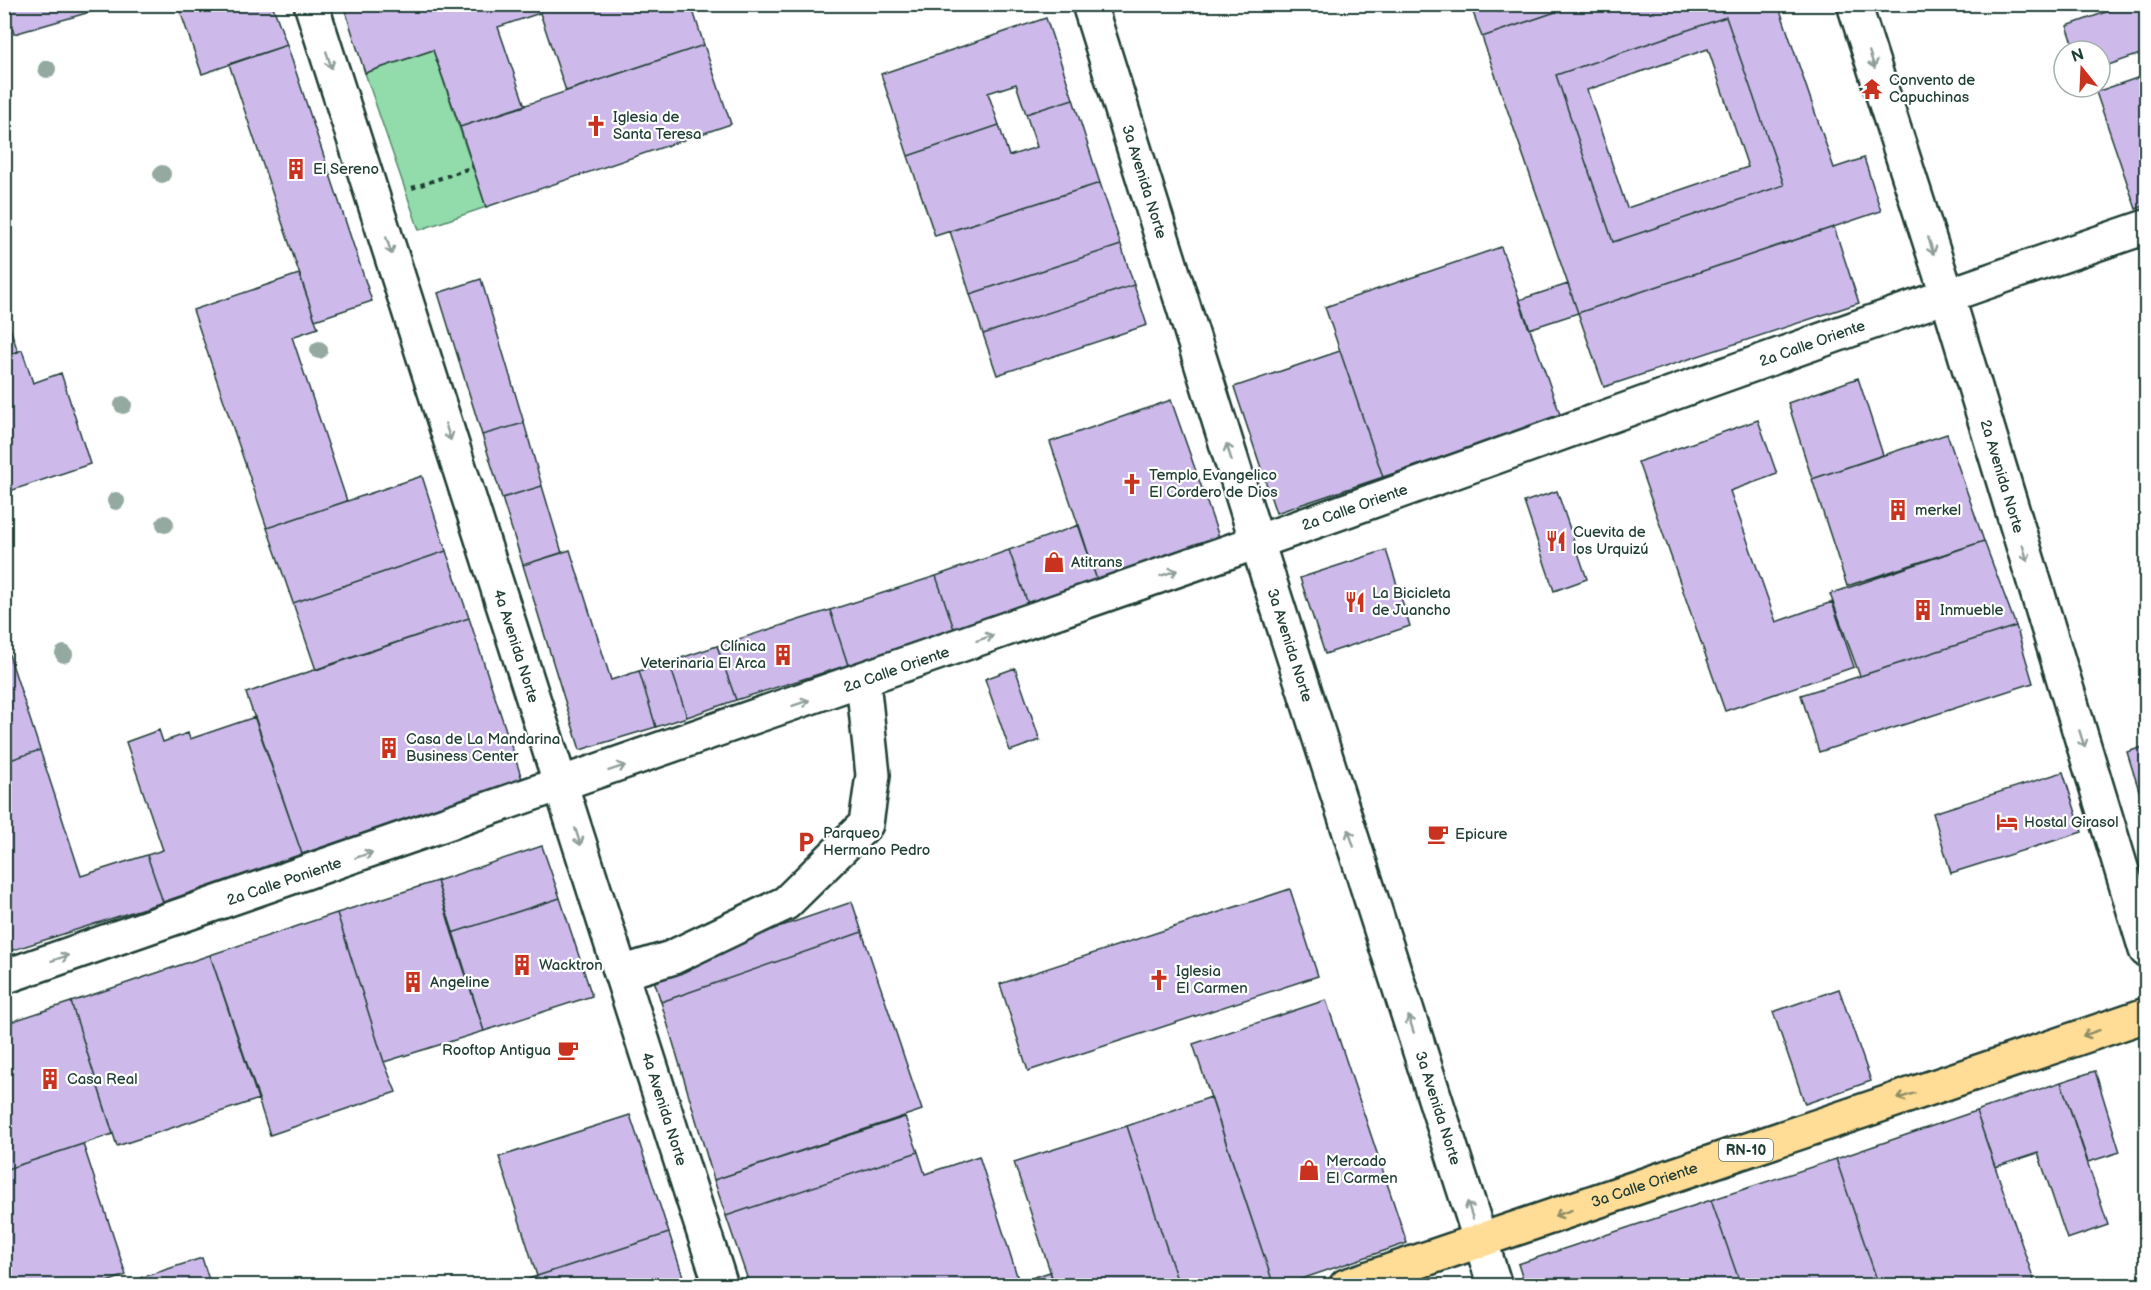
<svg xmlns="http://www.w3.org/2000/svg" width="2151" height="1290" font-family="'Balsamiq Sans',sans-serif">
  <rect width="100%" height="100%" fill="#fff"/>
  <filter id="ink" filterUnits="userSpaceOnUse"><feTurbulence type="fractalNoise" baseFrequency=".0167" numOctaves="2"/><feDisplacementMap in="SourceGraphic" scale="12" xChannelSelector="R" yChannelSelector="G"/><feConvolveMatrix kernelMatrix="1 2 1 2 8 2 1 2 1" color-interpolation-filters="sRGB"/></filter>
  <g filter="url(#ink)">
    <path fill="#92dbab" stroke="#588c70" stroke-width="1.5" d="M433 50 486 207 419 230 365 73Z"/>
    <path fill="#cdbaeb" stroke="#1f3d34" stroke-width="1.5" fill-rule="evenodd" d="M6 4H111V6L14 34Z
      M272 4 287 45 202 74 178 5Z
      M343 4H691L704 45 566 91 540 13 498 27 525 106 460 127 433 50 365 73Z
      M1470 4H1497L1499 12 1521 4H1579L1482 37Z
      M1579 4H1778L1834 168 1864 158 1881 211 1578 313 1482 37ZM1726 17 1784 185 1613 242 1556 75Z
      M2128 4H2146V52L2100 68V51H2076L2067 26Z
      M1726 17 1784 185 1613 242 1556 75ZM1708 49 1748 167 1627 208 1587 90Z
      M1046 18 1073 99 1026 114 1016 84 988 93 999 125 908 156 881 74Z
      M287 45 372 301 315 320 229 64Z
      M704 45 731 124 486 207 460 127Z
      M2143 76 2146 86V205L2136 209 2096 92Z
      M1073 99 1100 183 935 236 908 156 999 125 1009 156 1037 147 1026 114Z
      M1100 183 1121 245 970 294 950 231Z
      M1834 227 1859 303 1604 387 1578 313Z
      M1121 245 1134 285 983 334 970 294Z
      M1501 247 1561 417 1383 477 1325 307Z
      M299 274 318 328 292 337 347 501 267 528 193 310Z
      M481 279 524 423 482 435 438 293Z
      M1568 284 1578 313 1529 329 1519 300Z
      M1134 285 1147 325 997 375 983 334Z
      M4 310 18 352 4 356Z
      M22 350 33 383 61 373 90 464 4 493V356Z
      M1340 351 1383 477 1276 513 1234 387Z
      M1858 378 1883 455 1812 479 1788 403Z
      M1171 400 1219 537 1097 580 1050 442Z
      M1758 420 1777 474 1730 491 1776 622 1832 602 1854 667 1725 711 1638 462Z
      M524 423 542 486 502 498 482 435Z
      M1947 434 1984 541 1847 586 1812 479Z
      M422 476 446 551 293 603 267 528Z
      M542 486 562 553 523 565 502 498Z
      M1557 491 1587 579 1554 591 1524 502Z
      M1079 525 1097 580 1028 604 1009 550Z
      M1984 541 2016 626 1860 676 1830 594Z
      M570 550 611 680 639 671 656 727 580 750 523 565Z
      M1009 550 1028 604 954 629 936 576Z
      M1386 550 1410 626 1325 654 1300 578Z
      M446 551 469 618 316 670 293 603Z
      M936 576 954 629 848 665 830 610Z
      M830 610 848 665 736 700 717 646Z
      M469 618 522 779 302 854 246 693Z
      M2016 626 2033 683 1819 752 1801 695Z
      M4 639 40 750 4 762Z
      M717 646 736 700 687 717 669 662Z
      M669 662 687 717 656 727 639 671Z
      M1015 668 1040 740 1010 751 985 679Z
      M255 717 302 854 163 902 147 855 163 850 126 742 159 730 163 742 188 733 190 739Z
      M2146 746V813L2127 752Z
      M40 750 81 876 147 855 163 902 4 953V762Z
      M2063 772 2082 832 1951 873 1933 813Z
      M542 846 560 898 452 933 437 881Z
      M437 881 484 1031 384 1062 337 913Z
      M1290 889 1318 976 1028 1071 1000 984Z
      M560 898 592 996 484 1031 452 933Z
      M852 902 862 932 661 1002 651 971Z
      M337 913 384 1062 396 1092 270 1135 210 955Z
      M862 932 922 1110 714 1180 661 1002Z
      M210 955 259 1099 117 1146 71 1002Z
      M1839 989 1871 1081 1805 1104 1773 1012Z
      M1326 1000 1407 1243 1281 1286H1274L1193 1044Z
      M71 1002 113 1134 4 1170V1024Z
      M2095 1071 2120 1152 2088 1162 2061 1082Z
      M2061 1082 2108 1225 2067 1239 2038 1153 1995 1167 1976 1111Z
      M1211 1097 1274 1286H1179L1127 1126Z
      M1976 1111 2036 1286H1879L1836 1159Z
      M630 1115 669 1233 537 1276 499 1157Z
      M905 1117 918 1152 726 1216 714 1180Z
      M1127 1126 1179 1286H1055L1014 1162Z
      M83 1144 126 1275 96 1286H4V1170Z
      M918 1152 925 1174 979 1156 1019 1282 1050 1272 1055 1286H750L726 1216Z
      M1836 1159 1879 1286H1741L1711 1200Z
      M1711 1200 1741 1286H1525L1518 1264Z
      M669 1233 686 1286H530L528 1279Z
      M202 1258 211 1286H142L140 1278Z"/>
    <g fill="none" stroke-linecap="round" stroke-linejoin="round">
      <defs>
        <g id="minor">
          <path id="s1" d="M311 4 721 1286"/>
          <path id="s2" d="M1089 4 1257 542 1495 1286"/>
          <path id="s3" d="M1854 4 1947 295 2146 950"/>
          <path d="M621 973 671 958 786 903 866 824 873 775 863 681"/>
          <path id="s4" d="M4 977C422 835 839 691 1254 543 1552 438 1847 328 2146 227"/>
        </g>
        <g id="major">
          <path id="s5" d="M1346 1286 2146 1015"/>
        </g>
      </defs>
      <use href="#minor" stroke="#1f3d34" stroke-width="38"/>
      <use href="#major" stroke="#1f3d34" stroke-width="38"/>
      <path stroke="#1f3d34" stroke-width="4" stroke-dasharray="4.5 4.5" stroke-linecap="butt" d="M412 188 473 167"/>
      <use href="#minor" stroke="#fff" stroke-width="33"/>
      <use href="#major" stroke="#ffdd96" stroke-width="33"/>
    </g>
    <g fill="#94aaa0">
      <circle cx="47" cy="69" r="9"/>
      <circle cx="162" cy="174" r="9"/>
      <circle cx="319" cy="350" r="9"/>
      <circle cx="123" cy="405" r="9"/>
      <circle cx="116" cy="501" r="9"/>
      <circle cx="165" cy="524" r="9"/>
      <circle cx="64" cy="654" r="9"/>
    </g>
    <defs><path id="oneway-shaft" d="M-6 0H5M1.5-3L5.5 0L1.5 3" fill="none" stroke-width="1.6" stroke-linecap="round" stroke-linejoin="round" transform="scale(1.5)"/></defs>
    <g stroke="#8f9e9a">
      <use href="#oneway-shaft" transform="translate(329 60) rotate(72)"/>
      <use href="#oneway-shaft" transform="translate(1872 60) rotate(72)"/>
      <use href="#oneway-shaft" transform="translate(389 246) rotate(72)"/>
      <use href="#oneway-shaft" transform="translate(1931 246) rotate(72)"/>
      <use href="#oneway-shaft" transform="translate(448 432) rotate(72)"/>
      <use href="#oneway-shaft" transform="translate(1229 452) rotate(-107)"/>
      <use href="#oneway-shaft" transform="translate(2025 553) rotate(73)"/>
      <use href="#oneway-shaft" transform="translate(1169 573) rotate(-19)"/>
      <use href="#oneway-shaft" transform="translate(985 638) rotate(-19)"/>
      <use href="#oneway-shaft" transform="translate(801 703) rotate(-19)"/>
      <use href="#oneway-shaft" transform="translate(2082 739) rotate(73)"/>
      <use href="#oneway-shaft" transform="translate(617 768) rotate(-19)"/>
      <use href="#oneway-shaft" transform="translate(578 837) rotate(72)"/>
      <use href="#oneway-shaft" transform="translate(1351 838) rotate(-108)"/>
      <use href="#oneway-shaft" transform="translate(364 855) rotate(-19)"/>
      <use href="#oneway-shaft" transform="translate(60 958) rotate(-19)"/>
      <use href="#oneway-shaft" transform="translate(1411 1024) rotate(-108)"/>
      <use href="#oneway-shaft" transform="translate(1470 1210) rotate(-108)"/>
    </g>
    <g stroke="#8f8d65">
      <use href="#oneway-shaft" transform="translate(2091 1033) rotate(161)"/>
      <use href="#oneway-shaft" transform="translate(1906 1096) rotate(161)"/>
      <use href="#oneway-shaft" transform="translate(1563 1213) rotate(161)"/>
    </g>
  </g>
  <defs>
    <symbol id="temple-bare" viewBox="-9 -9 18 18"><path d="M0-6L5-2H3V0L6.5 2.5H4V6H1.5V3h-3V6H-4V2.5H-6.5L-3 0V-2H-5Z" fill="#c8321e" stroke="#fff" stroke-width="2.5" paint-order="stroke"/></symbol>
    <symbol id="church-bare" viewBox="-9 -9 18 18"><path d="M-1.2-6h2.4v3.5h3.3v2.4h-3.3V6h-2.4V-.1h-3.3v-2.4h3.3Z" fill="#c8321e" stroke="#fff" stroke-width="2.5" paint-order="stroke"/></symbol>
    <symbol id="building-bare" viewBox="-9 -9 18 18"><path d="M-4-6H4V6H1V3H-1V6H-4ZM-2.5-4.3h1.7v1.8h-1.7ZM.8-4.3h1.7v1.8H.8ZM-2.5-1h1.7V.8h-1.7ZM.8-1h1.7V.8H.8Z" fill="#c8321e" stroke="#fff" stroke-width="2.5" paint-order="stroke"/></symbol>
    <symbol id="restaurant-bare" viewBox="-9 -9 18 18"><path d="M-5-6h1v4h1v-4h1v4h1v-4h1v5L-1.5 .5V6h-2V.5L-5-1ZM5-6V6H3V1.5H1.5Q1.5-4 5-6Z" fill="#c8321e" stroke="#fff" stroke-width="2.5" paint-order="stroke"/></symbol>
    <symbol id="shop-bare" viewBox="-9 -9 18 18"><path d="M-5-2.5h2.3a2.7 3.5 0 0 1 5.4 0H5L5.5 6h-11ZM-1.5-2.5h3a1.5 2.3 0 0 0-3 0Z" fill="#c8321e" stroke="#fff" stroke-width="2.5" paint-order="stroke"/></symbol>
    <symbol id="hotel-bare" viewBox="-9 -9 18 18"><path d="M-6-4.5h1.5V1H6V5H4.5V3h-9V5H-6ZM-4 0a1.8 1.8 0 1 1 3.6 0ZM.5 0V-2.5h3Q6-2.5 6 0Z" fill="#c8321e" stroke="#fff" stroke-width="2.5" paint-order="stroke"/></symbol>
    <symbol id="cafe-bare" viewBox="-9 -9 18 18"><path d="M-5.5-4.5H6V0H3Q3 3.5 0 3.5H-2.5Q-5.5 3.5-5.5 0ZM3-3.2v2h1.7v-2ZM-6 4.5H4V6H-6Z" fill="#c8321e" stroke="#fff" stroke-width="2.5" paint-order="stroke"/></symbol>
    <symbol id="parking-bare" viewBox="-9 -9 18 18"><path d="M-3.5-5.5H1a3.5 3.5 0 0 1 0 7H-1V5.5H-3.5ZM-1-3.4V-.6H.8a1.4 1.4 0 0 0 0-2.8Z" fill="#c8321e" stroke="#fff" stroke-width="2.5" paint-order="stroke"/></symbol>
  </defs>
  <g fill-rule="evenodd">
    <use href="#temple-bare" x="1857" y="74" width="30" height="30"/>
    <use href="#church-bare" x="581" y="111" width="30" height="30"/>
    <use href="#building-bare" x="281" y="154" width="30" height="30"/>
    <use href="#church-bare" x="1117" y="469" width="30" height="30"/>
    <use href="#building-bare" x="1883" y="495" width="30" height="30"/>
    <use href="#restaurant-bare" x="1541" y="526" width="30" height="30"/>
    <use href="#shop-bare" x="1039" y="547" width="30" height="30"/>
    <use href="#restaurant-bare" x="1340" y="587" width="30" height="30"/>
    <use href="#building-bare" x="1908" y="595" width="30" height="30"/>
    <use href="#building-bare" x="768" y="640" width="30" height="30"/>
    <use href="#building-bare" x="374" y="733" width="30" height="30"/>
    <use href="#hotel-bare" x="1992" y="807" width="30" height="30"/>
    <use href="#cafe-bare" x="1423" y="819" width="30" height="30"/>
    <use href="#parking-bare" x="791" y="827" width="30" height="30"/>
    <use href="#building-bare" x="507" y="950" width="30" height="30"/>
    <use href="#church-bare" x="1144" y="965" width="30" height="30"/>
    <use href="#building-bare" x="398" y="967" width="30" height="30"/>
    <use href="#cafe-bare" x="553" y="1035" width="30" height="30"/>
    <use href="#building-bare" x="35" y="1064" width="30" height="30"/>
    <use href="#shop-bare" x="1294" y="1155" width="30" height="30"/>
  </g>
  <g text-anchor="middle" stroke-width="4.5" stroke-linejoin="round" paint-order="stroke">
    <rect fill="#fff" stroke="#627771" stroke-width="1.5" x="1719" y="1139" width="54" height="22" rx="4.5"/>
    <g font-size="14" font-weight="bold" fill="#1f3d34">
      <text x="1746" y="1155">RN-10</text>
    </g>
    <g font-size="15" fill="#1f3d34" stroke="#fff" text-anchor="start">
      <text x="1889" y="85">Convento de<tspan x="1889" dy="17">Capuchinas</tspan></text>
      <text x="613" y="122">Iglesia de<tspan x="613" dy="17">Santa Teresa</tspan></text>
      <text x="313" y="174">El Sereno</text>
      <text x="1149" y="480">Templo Evangelico<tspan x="1149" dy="17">El Cordero de Dios</tspan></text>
      <text x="1915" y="515">merkel</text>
      <text x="1573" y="537">Cuevita de<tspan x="1573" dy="17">los Urquizú</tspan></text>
      <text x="1071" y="567">Atitrans</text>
      <text x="1372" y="598">La Bicicleta<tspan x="1372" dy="17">de Juancho</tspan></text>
      <text x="1940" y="615">Inmueble</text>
      <text x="766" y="651" text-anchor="end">Clínica<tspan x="766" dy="17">Veterinaria El Arca</tspan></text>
      <text x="406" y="744">Casa de La Mandarina<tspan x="406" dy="17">Business Center</tspan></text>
      <text x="2024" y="827">Hostal Girasol</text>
      <text x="823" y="838">Parqueo<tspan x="823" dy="17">Hermano Pedro</tspan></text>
      <text x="1455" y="839">Epicure</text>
      <text x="539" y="970">Wacktron</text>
      <text x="1176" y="976">Iglesia<tspan x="1176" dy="17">El Carmen</tspan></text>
      <text x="430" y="987">Angeline</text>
      <text x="551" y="1055" text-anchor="end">Rooftop Antigua</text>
      <text x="67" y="1084">Casa Real</text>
      <text x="1326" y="1166">Mercado<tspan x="1326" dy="17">El Carmen</tspan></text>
    </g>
    <g font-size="15" fill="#1f3d34" stroke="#fff">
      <text dy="5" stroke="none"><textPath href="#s2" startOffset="186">3a Avenida Norte</textPath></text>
      <text dy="5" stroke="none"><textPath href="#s4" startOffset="1916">2a Calle Oriente</textPath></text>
      <text dy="5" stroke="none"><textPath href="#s3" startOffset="495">2a Avenida Norte</textPath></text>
      <text dy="5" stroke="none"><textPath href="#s4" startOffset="1430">2a Calle Oriente</textPath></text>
      <text dy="5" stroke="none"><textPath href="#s1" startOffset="674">4a Avenida Norte</textPath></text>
      <text dy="5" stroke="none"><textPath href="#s2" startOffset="672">3a Avenida Norte</textPath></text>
      <text dy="5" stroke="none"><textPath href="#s4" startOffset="944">2a Calle Oriente</textPath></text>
      <text dy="5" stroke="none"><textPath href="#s4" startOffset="296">2a Calle Poniente</textPath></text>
      <text dy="5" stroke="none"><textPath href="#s1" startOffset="1160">4a Avenida Norte</textPath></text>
      <text dy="5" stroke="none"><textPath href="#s2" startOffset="1158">3a Avenida Norte</textPath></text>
      <text dy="5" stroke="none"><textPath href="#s5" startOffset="315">3a Calle Oriente</textPath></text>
    </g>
  </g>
  <rect width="2151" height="1290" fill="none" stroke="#fff" stroke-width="24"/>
  <rect x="12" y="12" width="2127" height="1266" fill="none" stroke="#1f3d34" stroke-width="2" filter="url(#ink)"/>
  <g transform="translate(2082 69) rotate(342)"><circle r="28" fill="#ffffff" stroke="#a5b1ae" stroke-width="1.5"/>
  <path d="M0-4.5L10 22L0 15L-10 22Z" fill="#c8321e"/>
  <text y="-9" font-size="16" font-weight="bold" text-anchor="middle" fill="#1f3d34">N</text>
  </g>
</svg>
